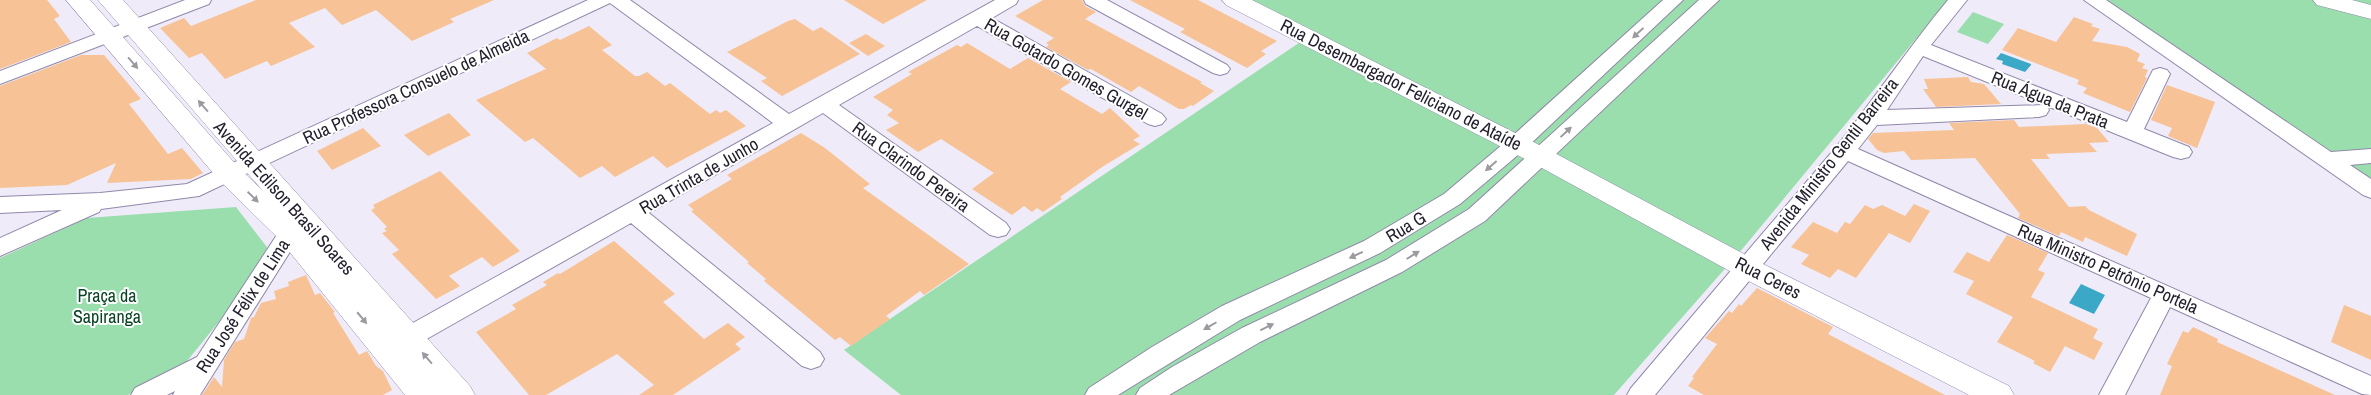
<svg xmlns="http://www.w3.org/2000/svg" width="2371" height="395" font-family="'Archivo Narrow',sans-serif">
  <rect width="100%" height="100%" fill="#efebf9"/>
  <path fill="#9adeae" d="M1252 0H1948L1744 247 1614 395H901L844 350 1315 32Z
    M2102 0H2371V183Z
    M1973 12 2004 24 1988 44 1957 32Z
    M236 207 273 255 183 366 128 395H0V258L87 218Z"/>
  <path fill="#3ba8c7" d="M2001 53 2031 64V65L2025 72 2002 64 2003 61 1996 59Z
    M2081 284 2105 295 2094 314 2069 303Z"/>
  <path fill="#f7c295" d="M0 0H47L60 16 54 19 71 42 0 69Z
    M256 0H494L450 19 454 22 412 41 376 10 342 25 325 8 289 23 315 47 271 66 267 61 225 79 202 53 189 58 160 28 184 18 191 26Z
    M844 0H927L883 24Z
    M1043 0H1082L1085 6 1096 12 1085 19 1202 82 1200 83 1214 91 1193 106 1191 105 1184 109H1179L1139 86 1131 92 1091 69 1088 70 1046 47 1049 45 1046 43 1054 38 1015 16Z
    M1130 0H1198L1277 41 1261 51 1266 54 1247 68 1180 32 1185 29Z
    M2074 17 2093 24 2091 26 2100 29 2092 41 2127 47 2140 54 2137 61 2145 64 2142 68 2148 70 2145 77 2147 78 2130 112 2083 93 2087 88 2077 84 2079 80 2002 50 2018 28 2056 42Z
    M795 19 813 31 821 27 860 54 782 96 761 81 767 78 727 52 788 21Z
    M589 26 612 45 602 50 635 76H639L647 72 665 86 670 83 710 114 716 110 720 113 726 110 746 126 667 168 653 156 615 177 602 166 580 178 533 138 525 142 476 100 546 69 527 53 557 38 560 40Z
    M866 34 885 46 868 56 849 43Z
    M967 43 1010 69 1028 58 1071 82 1060 89 1102 114 1110 108 1140 136 1133 140 1140 144 1102 167 1060 197 1062 199 1043 212 1037 208 1032 212 1024 206 1012 215 972 189 994 173 941 139 918 152 886 130 899 123 887 115 893 110 873 97 912 74 908 72 957 45 961 47Z
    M81 55H104L141 99 129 104 168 154 182 148 203 173 191 179 107 183 116 163 67 185 0 188V86Z
    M1968 77 1971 82 1984 84 2001 104 1936 107 1923 89H1928L1924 79Z
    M2167 85 2215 102 2197 148 2168 136 2172 128 2151 120Z
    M449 113 471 135 428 156 404 135Z
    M2014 120 2019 127 2086 124 2097 128 2109 142 2089 143 2097 152 2046 154 2050 159H2031L2069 207 2085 206 2089 210 2137 234 2127 256 2085 237 2083 242 2061 232 2059 236 2018 218 2020 214 1975 158 1911 160 1904 151 1884 153 1877 150 1868 139 1873 133 1954 130 1949 123Z
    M363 128 381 146 332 170 317 151Z
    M801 133 825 148 870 184 863 188 969 264 924 295 920 291 886 316 890 319 851 346 840 337 835 340 764 281 766 279 747 263 749 262 691 211 694 210 688 205 732 179 727 175Z
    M440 171 520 251 493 267 482 257 449 276 460 286 436 299 392 254 399 250 382 233 387 231 384 229 387 227 371 210 375 208 373 205Z
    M1914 204 1930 211 1910 243 1889 233 1856 278 1838 269 1830 278 1801 264 1809 255 1791 247 1813 222 1837 233 1845 222 1850 224 1865 205 1873 209 1882 205 1905 216Z
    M2007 235 2048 253 2038 270 2045 273 2031 297 2098 329 2093 338 2103 343 2094 360 2065 346 2050 372 2033 363 2035 361 1997 342 2013 317 1966 294 1974 281 1953 272 1967 252 1989 262Z
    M614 241 675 294 663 302 704 339 728 323 745 337 735 344 741 349 673 395H639L654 385 617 354 546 395H529L476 332 516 309 512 305 547 285 543 282 558 273 560 274Z
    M306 275 315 295 320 293 335 312 333 313 359 355 367 351 376 366 383 371 392 390 383 395H202L214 377 222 387 224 360 235 342 244 339 251 318 254 317 261 303 276 299 274 291 289 286 288 282Z
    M1757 288 1833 327 1828 334 1945 395H1704L1688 386 1694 378 1692 377 1717 344 1705 338 1729 311 1732 313 1739 304 1741 306Z
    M2344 305 2371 316V360L2331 342Z
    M2193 327 2218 339 2217 342 2335 395H2160L2172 366 2167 364 2183 331 2188 333Z"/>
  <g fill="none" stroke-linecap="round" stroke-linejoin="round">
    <defs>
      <path id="minor" d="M185 0H211L209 4 0 84V71Z
        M588 0H630L789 114 995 0H1018L1016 4 992 18 1162 114 1166 119 1162 124 1155 126 1148 124 977 26 839 105 1006 223 1010 229 1006 235 998 237 990 235 823 113 649 213 820 352 824 359 820 366 811 369 802 366 631 223 402 353 393 356 384 353 380 346 384 339 773 123 610 3 199 196 101 209 99 212 0 256V238L62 210 0 213V197L100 193 187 184Z
        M1084 0H1107L1227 65 1230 69 1227 73 1220 75 1213 73 1086 4Z
        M1663 0H1683L1525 149 1460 204 1380 253 1240 320 1118 395H1085L1089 388 1152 347 1222 306 1364 241 1444 194 1509 139Z
        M1699 0H1719L1485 221 1402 272 1260 342 1169 395H1136L1140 388 1172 367 1242 328 1386 260 1469 209Z
        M1948 0H1967L1931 45 2127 122 2153 70 2160 68 2167 70 2170 74 2144 129 2189 147 2192 152 2189 157 2181 159 2173 157 2047 106 2049 110 2046 115 2039 117 1877 125 1858 149 2371 376V395L2362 394 2170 307 2125 395H2099L2151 298 1848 161 1655 395H1627L1631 388 1837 146C1875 98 1909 47 1948 0ZM1923 56 2044 105 1887 110Z
        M2084 0H2106L2331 152 2371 149V163L2350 165 2371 179V198L2363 195Z
        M307 217 315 219 319 225 315 231 298 239 200 395H173L175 391 167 395H131L135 388 197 357 282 227Z"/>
      <path id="tertiary" d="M1222 0H1252L1549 150 1757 261 2009 386 2014 395H1969L1737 275 1531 162 1226 5Z
        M2313 0H2352L2371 5V19L2317 5Z"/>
      <path id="secondary" d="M66 0H90L239 168 263 191 98 0H123L470 386 475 395H405L280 240 219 180Z"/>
    </defs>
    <use href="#minor" stroke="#9188a9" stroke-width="2"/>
    <use href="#tertiary" stroke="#9188a9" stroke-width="1"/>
    <use href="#secondary" stroke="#9188a9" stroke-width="1"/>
    <use href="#minor" fill="#fff" fill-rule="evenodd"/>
    <use href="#tertiary" fill="#fff" fill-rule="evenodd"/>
    <use href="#secondary" fill="#fff" fill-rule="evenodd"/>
  </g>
  <defs><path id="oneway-solid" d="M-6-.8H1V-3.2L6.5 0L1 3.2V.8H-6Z" transform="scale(1.25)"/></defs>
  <g fill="#9c9aa0">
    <use href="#oneway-solid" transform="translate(1638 33) rotate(137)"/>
    <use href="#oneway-solid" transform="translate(133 63) rotate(49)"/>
    <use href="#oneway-solid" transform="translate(203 106) rotate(-131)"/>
    <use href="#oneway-solid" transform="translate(1566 132) rotate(-43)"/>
    <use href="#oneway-solid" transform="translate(1491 166) rotate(139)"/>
    <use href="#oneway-solid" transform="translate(253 197) rotate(44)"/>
    <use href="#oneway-solid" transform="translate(1356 255) rotate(155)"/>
    <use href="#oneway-solid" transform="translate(1413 255) rotate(-32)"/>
    <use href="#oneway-solid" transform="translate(362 318) rotate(50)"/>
    <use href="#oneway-solid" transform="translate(1210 326) rotate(150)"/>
    <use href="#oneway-solid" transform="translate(1267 327) rotate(-26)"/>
    <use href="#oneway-solid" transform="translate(427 358) rotate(-131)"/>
  </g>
  <g text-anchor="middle" stroke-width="4" stroke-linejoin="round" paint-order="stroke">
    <g font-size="18" fill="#221e2b" stroke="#fff">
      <text transform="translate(1066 69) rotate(30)" y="6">Rua Gotardo Gomes Gurgel</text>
      <text transform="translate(1401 85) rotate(27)" y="6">Rua Desembargador Feliciano de Ataíde</text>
      <text transform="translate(416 87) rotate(-25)" y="6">Rua Professora Consuelo de Almeida</text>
      <text transform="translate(2050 100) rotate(22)" y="6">Rua Água da Prata</text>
      <text transform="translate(1829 164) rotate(-52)" y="6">Avenida Ministro Gentil Barreira</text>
      <text transform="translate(911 167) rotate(36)" y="6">Rua Clarindo Pereira</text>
      <text transform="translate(699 176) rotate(-30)" y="6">Rua Trinta de Junho</text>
      <text transform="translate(284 198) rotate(48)" y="6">Avenida Edilson Brasil Soares</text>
      <text transform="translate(1406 227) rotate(-31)" y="6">Rua G</text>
      <text transform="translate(2108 269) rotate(24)" y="6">Rua Ministro Petrônio Portela</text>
      <text transform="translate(1768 278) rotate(27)" y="6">Rua Ceres</text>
      <text transform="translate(243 306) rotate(-57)" y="6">Rua José Félix de Lima</text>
    </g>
    <g font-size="18" fill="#084423" stroke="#fff">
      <text x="107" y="302">Praça da<tspan x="107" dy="21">Sapiranga</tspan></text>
    </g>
  </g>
</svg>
